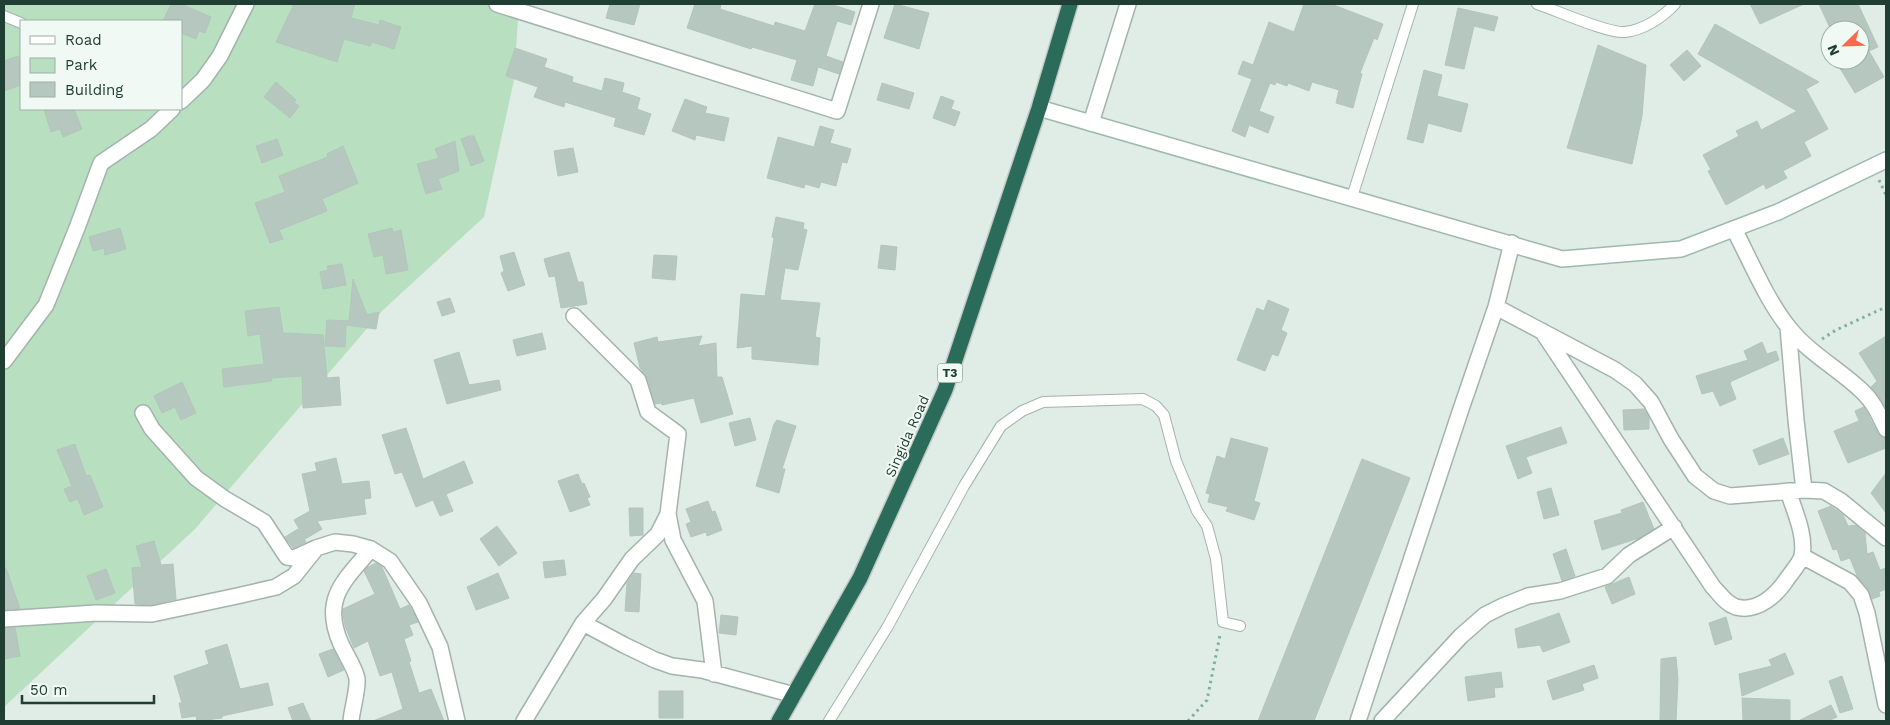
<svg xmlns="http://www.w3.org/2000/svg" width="1890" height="725" font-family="'Work Sans',sans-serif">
  <rect width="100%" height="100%" fill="#e0ece6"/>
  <path fill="#b8dfbf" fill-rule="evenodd" d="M4 4H519L514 80 484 217 382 311 195 529 4 707ZM21 21H181V109H21Z"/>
  <path fill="#b6c7bf" stroke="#b2c6bc" d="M171 4H181L211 17 205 33 199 31 196 39 181 33V21H163Z
    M294 4H355L351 18 379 25 380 20 401 27 394 49 372 42 370 46 344 39 337 62 276 42Z
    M610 4H640L634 25 606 18Z
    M695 4H721L720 9 774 26 775 22 805 31 815 4H830L855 12 851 25 837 21 826 56 843 62 839 74 818 67 813 86 791 80 797 60 752 47 751 49 687 28Z
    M895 4 929 13 919 49 884 38Z
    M1304 4H1331L1383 24 1377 40 1374 38 1360 73 1362 74 1353 108 1336 103 1339 90 1312 82 1309 91 1288 83 1287 86 1276 82 1275 85 1270 83 1259 111 1274 117 1268 133 1249 125 1245 137 1232 131 1252 79 1238 74 1243 61 1253 65 1269 22 1294 32Z
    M1750 4H1804L1760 24Z
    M1819 4H1858L1878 47 1869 51 1884 77 1855 93 1835 60H1860V30H1831Z
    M1458 8 1498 17 1494 31 1474 26 1464 69 1445 65Z
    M1715 24 1819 82 1806 89 1828 129 1804 142 1811 156 1783 171 1787 178 1766 189 1764 184 1726 205 1708 171 1711 170 1703 155 1739 136 1736 131 1757 121 1761 130 1797 111 1698 54Z
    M1598 45 1646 65 1642 116 1632 164 1567 148Z
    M515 48 547 59 544 67 573 77 572 82 602 91 605 78 624 83 622 92 640 98 637 109 651 114 644 135 614 126 616 118 565 102 564 107 534 97 538 87 506 76Z
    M1687 50 1701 66 1684 81 1670 65Z
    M18 56 21 67V85L4 91V61Z
    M1424 70 1442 75 1437 96 1468 104 1461 132 1428 123 1423 143 1407 139Z
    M276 82 296 100 294 102 299 106 290 118 264 97Z
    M882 83 914 93 909 109 877 100Z
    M941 96 954 101 951 109 960 112 955 126 933 118Z
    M685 99 707 107 705 113 729 118 724 141 696 135 695 140 672 131Z
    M44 109H74L82 129 63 137 60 129 51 132Z
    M820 126 834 130 830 143 851 149 847 163 842 162 836 186 821 182 819 188 805 184 804 188 767 178 778 137 814 147Z
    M469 136H474L484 161 471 166 461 139Z
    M277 139 283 155 262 163 256 146Z
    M455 141 459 171 438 179 442 189 426 194 417 164 439 158 435 149Z
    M343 146 358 183 322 199 327 211 279 230 283 239 270 243 255 203 285 192 279 176 328 157 327 154Z
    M573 148 578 172 558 176 554 151Z
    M776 217 804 223 803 229 807 230 798 270 785 268 780 300 820 303 815 337 820 338 818 365 752 359V346L737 348 741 294 765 296 774 238 772 237Z
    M120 228 126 249 105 255 104 248 93 251 89 237Z
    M392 228 393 232 401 230 408 270 386 274 383 255 374 257 368 234Z
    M881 245 897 247 895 270 878 268Z
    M514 252 525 285 508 291 501 273 504 271 500 256Z
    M569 252 578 282H583L587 304 561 308 555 276 549 277 544 259Z
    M654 255 677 256 675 280 652 278Z
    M342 264 346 285 323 289 320 272 328 270 327 266Z
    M353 279 367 315 379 312 376 329 346 325 345 347 325 346 327 320 349 321Z
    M450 298 455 312 442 316 437 302Z
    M1268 300 1289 309 1281 330 1287 333 1278 356 1272 354 1265 371 1237 360 1257 308 1264 311Z
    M279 307 283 333 323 335 327 378 339 377 341 405 303 408 302 376 271 378 272 381 224 387 222 369 264 364 260 334 248 336 245 311Z
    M542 333 546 349 517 356 513 340Z
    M702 336 698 346 716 343 717 377H722L733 414 701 423 694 398 662 405 661 403 655 404 647 377 640 368 634 343 657 337 658 342Z
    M1886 336V408L1871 387 1877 381 1859 353Z
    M1762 342 1767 354 1776 351 1779 360 1732 381 1730 383 1736 399 1720 406 1713 391 1702 394 1696 376 1748 360 1744 351Z
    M459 352 469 385 499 380 501 390 447 404 434 360Z
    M182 382 196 413 181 420 175 407 162 413 154 396Z
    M1864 407 1878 434 1881 437 1886 438V448L1848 463 1834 431 1859 421 1855 411Z
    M1644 409 1649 418V429L1624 430 1623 410Z
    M750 418 756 440 735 446 729 423Z
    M777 420 796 426 782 469H785L779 493 756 486 774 424Z
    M1561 427 1567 443 1526 457 1532 473 1518 479 1506 446Z
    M406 428 423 479 464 461 473 483 446 494 453 511 440 516 433 500 416 507 402 472 395 474 382 435Z
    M1231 438 1268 448 1254 501 1260 503 1254 520 1226 511 1228 507 1208 502 1210 494 1206 493 1217 456 1225 459Z
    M1783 438 1789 454 1759 465 1753 450Z
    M75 444 86 476 90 475 103 507 84 515 78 499 70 502 64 489 72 486 57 450Z
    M336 458 342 484 369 481 371 498 364 499 366 514 317 521 322 529 305 539 294 520 310 511 302 474 317 471 315 463Z
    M1362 459 1410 478 1314 721H1258Z
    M1886 473V513L1871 493Z
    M578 474 582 484 584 483 590 497 587 498 590 505 570 512 558 481Z
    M1551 488 1559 515 1544 519 1537 492Z
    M708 501 712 512 715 511 722 530 707 536 706 532 691 537 686 524 691 522 686 509Z
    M1643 502 1654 529 1639 538 1602 550 1594 521 1622 513 1621 510Z
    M1831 506 1843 515 1848 526 1856 525 1865 533 1867 554 1873 552 1880 570 1886 568V589L1879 592 1880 596 1872 599 1868 589 1858 578 1850 558 1841 561 1837 549 1833 550 1818 511Z
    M629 508H643V535L630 536Z
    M497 526 517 553 499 566 480 539Z
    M298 529 306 542 293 548 285 537Z
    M154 541 161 565 173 564 176 599 151 605 135 604 132 568 142 567 136 546Z
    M1566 549 1575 576 1562 581 1553 554Z
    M564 560 566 575 545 578 543 562Z
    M376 563 382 567 400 609 409 605 418 622 409 625 413 635 404 639 411 661 409 662 419 693 431 689 444 721H373L403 709 392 672 380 676 368 641 354 648 345 626 343 614V609L375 594 364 571 368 567Z
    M4 568H6L20 609 4 610Z
    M106 569 115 593 96 600 87 576Z
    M498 573 509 598 476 610 467 587Z
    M634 573 641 574 639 612 625 611 627 583Z
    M1629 577 1635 594 1612 604 1605 587Z
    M1559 613 1570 642 1543 652 1540 645 1518 648 1515 629Z
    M721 615 738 617 736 635 719 633Z
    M1726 617 1732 639 1715 645 1709 623Z
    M4 628H15L20 656 4 659Z
    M227 644 240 689 268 683 273 705 222 716V718L197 721 196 716 182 718 179 703H182L174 676 209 664 205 651Z
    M333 649 344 670 328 677 319 654Z
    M1785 653 1794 674 1742 696 1739 674 1772 666 1769 660Z
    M1676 657 1678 679 1676 721H1660L1661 659Z
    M1594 665 1598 678 1582 684 1584 690 1553 700 1547 681Z
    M1501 672 1503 687 1494 688 1495 697 1468 701 1465 677Z
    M1842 676 1853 709 1840 713 1829 681Z
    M659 691H683V718H659Z
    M1742 698 1790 700V721H1743Z
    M303 703 311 721H293L288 708Z
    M1831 705 1837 717 1828 721H1798Z"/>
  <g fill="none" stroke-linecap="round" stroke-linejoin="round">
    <defs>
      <path id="lane" d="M1537 4C1556 10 1608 34 1625 32 1644 30 1663 17 1675 4
        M4 16 21 23
        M1352 197 1413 4
        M829 721 888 626 964 486 1001 426 1022 411 1043 402 1143 399 1156 406 1164 415 1176 461 1197 511 1207 526 1216 559 1223 622 1240 626"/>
      <path id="street" d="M497 4 837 111 871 4
        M181 101 203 80 220 56 246 4
        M1091 123 1128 4
        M1734 229C1750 260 1768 303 1790 329 1810 354 1839 369 1862 391 1874 402 1879 415 1886 429
        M1496 307 1615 370 1635 384 1651 402 1671 439 1695 476 1714 491 1730 496 1804 490 1824 491 1841 501 1886 538
        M574 316 638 380 648 412 678 434 668 514 673 540 705 601 714 674
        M1788 327 1796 420 1804 490
        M1542 331 1713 587C1720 594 1726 604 1736 607 1758 613 1777 594 1787 579 1792 572 1800 563 1802 556 1806 535 1794 510 1788 491
        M4 361 46 305 77 228 101 163 151 129 172 109
        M143 413 152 429 196 478 225 499 264 522 287 557 294 558 316 548 335 542 353 544 371 549 390 561 419 603 440 647 457 721
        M1802 556 1850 582 1861 595 1867 613 1886 705
        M4 619 96 613 152 614 237 596 276 587 294 576 314 551
        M583 623 624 645 655 660 672 666 702 670 794 695
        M351 721C352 709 358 690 357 679 356 670 345 653 341 644 321 599 344 581 371 549
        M524 721 583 623 604 599 632 559 658 534 668 514
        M1358 721 1460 412 1496 307 1512 243
        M1382 721 1461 636 1485 615 1503 606 1528 596 1560 591 1607 576 1629 555 1674 527"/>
      <path id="secondary" d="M1039 108 1562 259 1681 249 1778 212 1886 160"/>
      <path id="highway" d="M779 721 860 578 945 390 1039 108 1070 4"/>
    </defs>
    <use href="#lane" stroke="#a3b4ad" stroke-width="12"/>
    <use href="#street" stroke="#a3b4ad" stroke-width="18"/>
    <use href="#secondary" stroke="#9eb9ad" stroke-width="18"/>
    <use href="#highway" stroke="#c1c9c6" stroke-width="18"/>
    <path stroke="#7fb29d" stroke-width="3" stroke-dasharray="2.5 4" stroke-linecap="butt" d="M1879 180 1886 195
      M1822 339 1836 330 1886 307
      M1188 721 1207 700 1220 635"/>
    <use href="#lane" stroke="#fff" stroke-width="10"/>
    <use href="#street" stroke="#fff" stroke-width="15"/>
    <use href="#secondary" stroke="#fff" stroke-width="15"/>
    <use href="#highway" stroke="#2a6c59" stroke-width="15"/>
  </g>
  <g text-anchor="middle" stroke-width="4" stroke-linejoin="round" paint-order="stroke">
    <rect fill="#f1f9f4" stroke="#5f766d" stroke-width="1" x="937.5" y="363.5" width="25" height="19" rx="4"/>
    <g font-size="12" font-weight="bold" fill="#203e33">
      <text x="950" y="377">T3</text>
    </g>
    <g font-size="14" fill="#203e33" stroke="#f1f9f4">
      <text transform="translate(907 436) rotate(-66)" y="5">Singida Road</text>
    </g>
  </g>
  <rect width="1890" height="725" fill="none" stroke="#203e33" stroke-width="10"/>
  <rect x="20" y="20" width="162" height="90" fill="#f1f9f4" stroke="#9daea7"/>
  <rect x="30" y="36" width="25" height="8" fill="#ffffff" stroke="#9daea7"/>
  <text x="65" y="45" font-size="15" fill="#203e33">Road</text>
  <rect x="30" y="58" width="25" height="15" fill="#b8dfbf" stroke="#9daea7"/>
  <text x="65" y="70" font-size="15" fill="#203e33">Park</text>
  <rect x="30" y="82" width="25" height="15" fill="#b6c7bf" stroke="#9daea7"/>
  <text x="65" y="95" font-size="15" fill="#203e33">Building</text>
  <g transform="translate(1845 45) rotate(247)"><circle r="24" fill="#f1f9f4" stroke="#9daea7"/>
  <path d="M0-4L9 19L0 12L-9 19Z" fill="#fb6a4f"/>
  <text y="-8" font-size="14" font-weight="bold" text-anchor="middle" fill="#203e33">N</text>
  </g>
  <path d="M22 695v8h132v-8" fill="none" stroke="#203e33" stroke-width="2.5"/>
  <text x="30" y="695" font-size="15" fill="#203e33" stroke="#f1f9f4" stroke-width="4" paint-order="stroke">50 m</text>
</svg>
